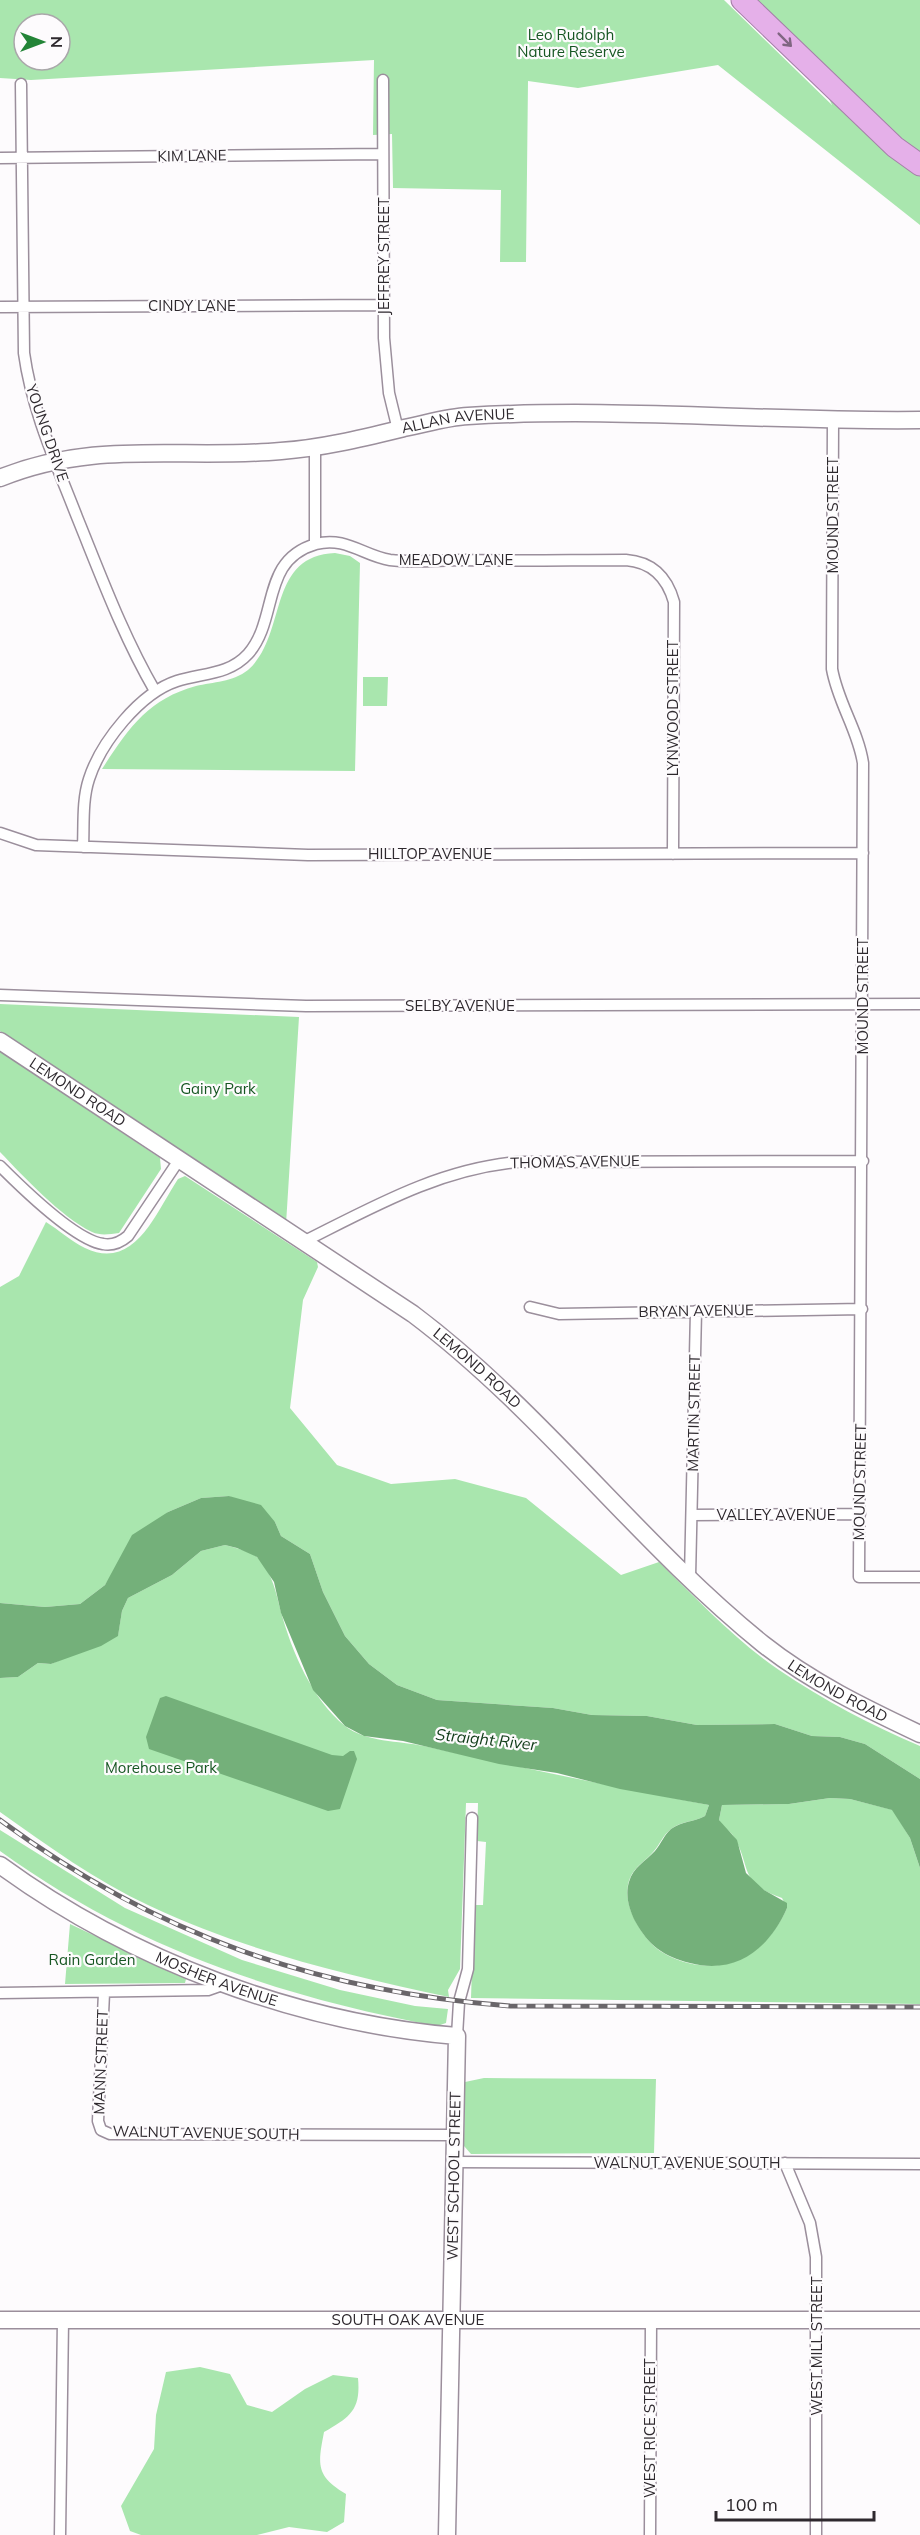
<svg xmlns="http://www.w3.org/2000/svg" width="920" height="2535" font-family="Mulish,sans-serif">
  <rect width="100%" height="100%" fill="#fdfbfd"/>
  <path fill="#a9e6ae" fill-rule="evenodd" d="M0 0H724L832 105 815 70 742 0H920V225L718 65 578 88 528 81 526 262H500L501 190 393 188 392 134 373 135 374 60 31 80 0 78ZM24 24H60V60H24Z
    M335 553 350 556 360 563 355 771 102 769C128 729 148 699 196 686 213 682 233 682 248 670 288 635 266 556 335 553Z
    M363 677H388L387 706H363Z
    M0 1004 299 1017 286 1224 52 1069 0 1031Z
    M0 1051 160 1158 161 1169 119 1233C110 1234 101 1236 92 1232 61 1217 24 1177 0 1152Z
    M185 1176 317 1262 318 1267 303 1300 290 1408 337 1465 391 1484 455 1479 526 1498 621 1575 659 1562C697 1599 735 1640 779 1670 823 1700 871 1725 920 1746V1779L865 1744 840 1737 812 1736 775 1724 697 1725 647 1716 592 1715 553 1708 437 1700 397 1685 369 1664 345 1636 323 1592 310 1554 281 1536 275 1522 229 1496 201 1498 168 1512 115 1570 105 1585 80 1604 45 1607 0 1603V1287L19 1276 46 1222C59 1230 72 1242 85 1248 135 1272 156 1212 178 1179Z
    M225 1545C235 1548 251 1551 258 1558 273 1574 276 1593 281 1612 292 1652 312 1699 345 1726 365 1742 400 1741 424 1746 519 1767 614 1787 709 1805L705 1816C694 1822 681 1821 671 1829 663 1835 660 1844 654 1851 646 1861 635 1866 630 1878 624 1893 629 1909 636 1922 649 1946 663 1956 688 1963 734 1974 768 1950 787 1908L782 1898C738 1883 752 1868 734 1837 730 1830 722 1828 719 1820L722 1805 789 1804 830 1798 850 1799 893 1810 910 1838 920 1868V2004L471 1998 474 1905H483L486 1842 477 1841 478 1803H466L460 1969 448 1990 449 1997C346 1975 246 1951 150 1906 96 1881 48 1846 0 1812V1678L18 1677 38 1663 51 1664 118 1635 122 1611 128 1598 172 1575 201 1551Z
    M0 1830 125 1908 242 1960 340 1990 415 2006 448 2009 446 2023 437 2026C277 1996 133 1947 0 1851Z
    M70 1924 186 1979 185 1983 65 1984Z
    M484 2078 656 2079 654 2153 471 2154 464 2146 465 2082Z
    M200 2367 230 2374 247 2405 272 2412 305 2389 333 2375 358 2378C361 2410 350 2417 324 2432 318 2464 315 2476 346 2494L344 2522 327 2532 289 2527 257 2535H141L130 2531 121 2506 154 2449 156 2415 166 2372Z"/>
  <path fill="#74b07a" d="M229 1496 261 1505 275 1522 281 1536 310 1554 323 1592 345 1636 369 1664 397 1685 437 1700 553 1708 592 1715 647 1716 697 1725 775 1724 812 1736 840 1737 865 1744 920 1779V1868L910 1838 892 1810 850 1799 830 1798 789 1804 722 1805 719 1820 737 1840 746 1873 764 1890 787 1903V1908C769 1949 736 1975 690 1963 663 1956 649 1946 635 1921 629 1909 625 1895 629 1882 633 1867 646 1861 655 1851 661 1844 664 1835 671 1829 682 1821 694 1822 705 1816L709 1805 620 1789 557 1773 499 1764 403 1741 364 1736 345 1726 313 1690 281 1613 274 1582 257 1557 237 1548 225 1545 201 1551 172 1575 128 1598 122 1611 118 1636 101 1646 51 1664 38 1663 18 1677 0 1678V1603L45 1607 80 1604 105 1585 132 1535 168 1512 201 1498Z
    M166 1696 332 1755 343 1756 350 1751H354L357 1759 340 1809 328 1811 149 1749 146 1737 160 1698Z"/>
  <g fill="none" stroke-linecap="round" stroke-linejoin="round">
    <defs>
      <path id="street" d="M383 80 384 338 389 393 398 430
        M21 84 24 353C32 411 56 463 77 517 101 576 123 636 155 691
        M0 158 383 154
        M0 307 384 305
        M833 420 832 669C838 703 858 730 863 763L859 1577H920
        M315 448V544
        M0 833 36 845 308 855 863 853
        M83 847C84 825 82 800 89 779 101 742 140 693 177 681 202 673 229 675 248 654 279 619 260 560 316 544 345 536 364 556 390 560 413 563 439 560 463 560 517 561 571 560 626 560 652 562 667 577 674 602L673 854
        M0 995 306 1006 920 1004
        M0 1166C20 1186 75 1240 103 1244 113 1246 121 1242 128 1236L179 1160
        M303 1242C373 1207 439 1169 518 1162L863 1161
        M530 1307 559 1314 862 1309
        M692 1515 860 1514
        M690 1577 696 1311
        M0 1993 208 1990 225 1984
        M104 1993 98 2121 101 2130 110 2134 455 2135
        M457 2036 459 2002 468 1969 472 1818
        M454 2162 920 2164
        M785 2163 810 2223 816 2257V2535
        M60 2535 63 2320
        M650 2535 651 2321"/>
      <g id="secondary">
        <path id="s1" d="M0 478C95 439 182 460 281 451 323 448 363 438 404 428 425 424 447 417 468 416 619 407 769 422 920 420"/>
        <path id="s2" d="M0 1041 413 1314C542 1411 638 1543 763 1644 811 1682 865 1708 920 1734"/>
        <path id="s3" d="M0 1865C130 1960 296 2023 457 2036L447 2535"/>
        <path id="s4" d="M0 2320H920"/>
      </g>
      <path id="highway" d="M742 0 895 147 920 165"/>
    </defs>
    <use href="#street" stroke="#9b8f9c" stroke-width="13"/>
    <use href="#secondary" stroke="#9b8f9c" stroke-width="19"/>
    <use href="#highway" stroke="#a581a8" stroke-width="23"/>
    <use href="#street" stroke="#fff" stroke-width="10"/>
    <use href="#secondary" stroke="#fff" stroke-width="16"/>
    <use href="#highway" stroke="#e5b0e9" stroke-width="21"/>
    <defs>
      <path id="rail" d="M0 1820C156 1935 317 1991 510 2006L920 2007"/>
    </defs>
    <use href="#rail" stroke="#6a666a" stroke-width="5"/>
    <use href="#rail" stroke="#fdfbfd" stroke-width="3" stroke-dasharray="9" stroke-linecap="butt"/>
  </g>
  <defs><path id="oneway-shaft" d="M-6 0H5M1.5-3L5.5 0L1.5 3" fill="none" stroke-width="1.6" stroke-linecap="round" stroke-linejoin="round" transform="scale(1.5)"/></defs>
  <use stroke="#806682" href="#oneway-shaft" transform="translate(785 40) rotate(45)"/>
  <g text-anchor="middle" stroke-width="4.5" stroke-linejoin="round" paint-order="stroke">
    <g font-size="15" fill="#165622" stroke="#fdfbfd">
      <text x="571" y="40">Leo Rudolph<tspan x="571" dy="17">Nature Reserve</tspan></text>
      <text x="218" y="1094">Gainy Park</text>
      <text x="161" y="1773">Morehouse Park</text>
      <text x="92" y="1965">Rain Garden</text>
    </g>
    <g font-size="15" fill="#2e292e" stroke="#fdfbfd">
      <text transform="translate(192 156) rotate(-1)" y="5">KIM LANE</text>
      <text transform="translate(384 256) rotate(-90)" y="5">JEFFREY STREET</text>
      <text x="192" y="311">CINDY LANE</text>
      <text dy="5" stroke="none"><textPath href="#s1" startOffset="464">ALLAN AVENUE</textPath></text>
      <text transform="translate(47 433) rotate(71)" y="5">YOUNG DRIVE</text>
      <text transform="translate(833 515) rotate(-90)" y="5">MOUND STREET</text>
      <text x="456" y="565">MEADOW LANE</text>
      <text transform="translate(673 708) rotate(-90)" y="5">LYNWOOD STREET</text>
      <text x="430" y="859">HILLTOP AVENUE</text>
      <text transform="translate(863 996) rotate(-90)" y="5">MOUND STREET</text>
      <text x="460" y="1011">SELBY AVENUE</text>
      <text dy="5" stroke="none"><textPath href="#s2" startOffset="93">LEMOND ROAD</textPath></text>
      <text transform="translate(575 1162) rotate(-1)" y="5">THOMAS AVENUE</text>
      <text transform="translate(696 1311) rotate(-1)" y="5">BRYAN AVENUE</text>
      <text dy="5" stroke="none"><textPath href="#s2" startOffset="579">LEMOND ROAD</textPath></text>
      <text transform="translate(694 1413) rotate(-89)" y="5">MARTIN STREET</text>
      <text transform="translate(860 1482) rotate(-89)" y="5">MOUND STREET</text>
      <text x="776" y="1520">VALLEY AVENUE</text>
      <text dy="5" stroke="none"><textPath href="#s2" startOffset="1065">LEMOND ROAD</textPath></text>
      <text dy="5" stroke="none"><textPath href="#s3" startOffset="246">MOSHER AVENUE</textPath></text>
      <text transform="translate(101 2062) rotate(-88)" y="5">MANN STREET</text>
      <text transform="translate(206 2133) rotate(1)" y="5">WALNUT AVENUE SOUTH</text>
      <text x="687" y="2168">WALNUT AVENUE SOUTH</text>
      <text transform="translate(454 2176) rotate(-89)" y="5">WEST SCHOOL STREET</text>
      <text dy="5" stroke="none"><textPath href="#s4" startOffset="408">SOUTH OAK AVENUE</textPath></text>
      <text transform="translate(817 2346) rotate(-90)" y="5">WEST MILL STREET</text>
      <text transform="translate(650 2428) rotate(-90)" y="5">WEST RICE STREET</text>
    </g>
    <g font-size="16" font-style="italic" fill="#0f3b17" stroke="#fdfbfd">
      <text transform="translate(486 1739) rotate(6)" y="6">Straight River</text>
    </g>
  </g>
  <g transform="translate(42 42) rotate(90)"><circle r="28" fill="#fdfbfd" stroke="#aaa7aa" stroke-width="1.5"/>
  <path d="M0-4.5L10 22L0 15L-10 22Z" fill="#238437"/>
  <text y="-9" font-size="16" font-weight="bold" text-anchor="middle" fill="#2e292e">N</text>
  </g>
  <path d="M716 2511v9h158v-9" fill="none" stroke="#2e292e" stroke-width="3"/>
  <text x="725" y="2511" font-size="18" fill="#2e292e" stroke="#fdfbfd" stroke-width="4.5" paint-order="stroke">100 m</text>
</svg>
